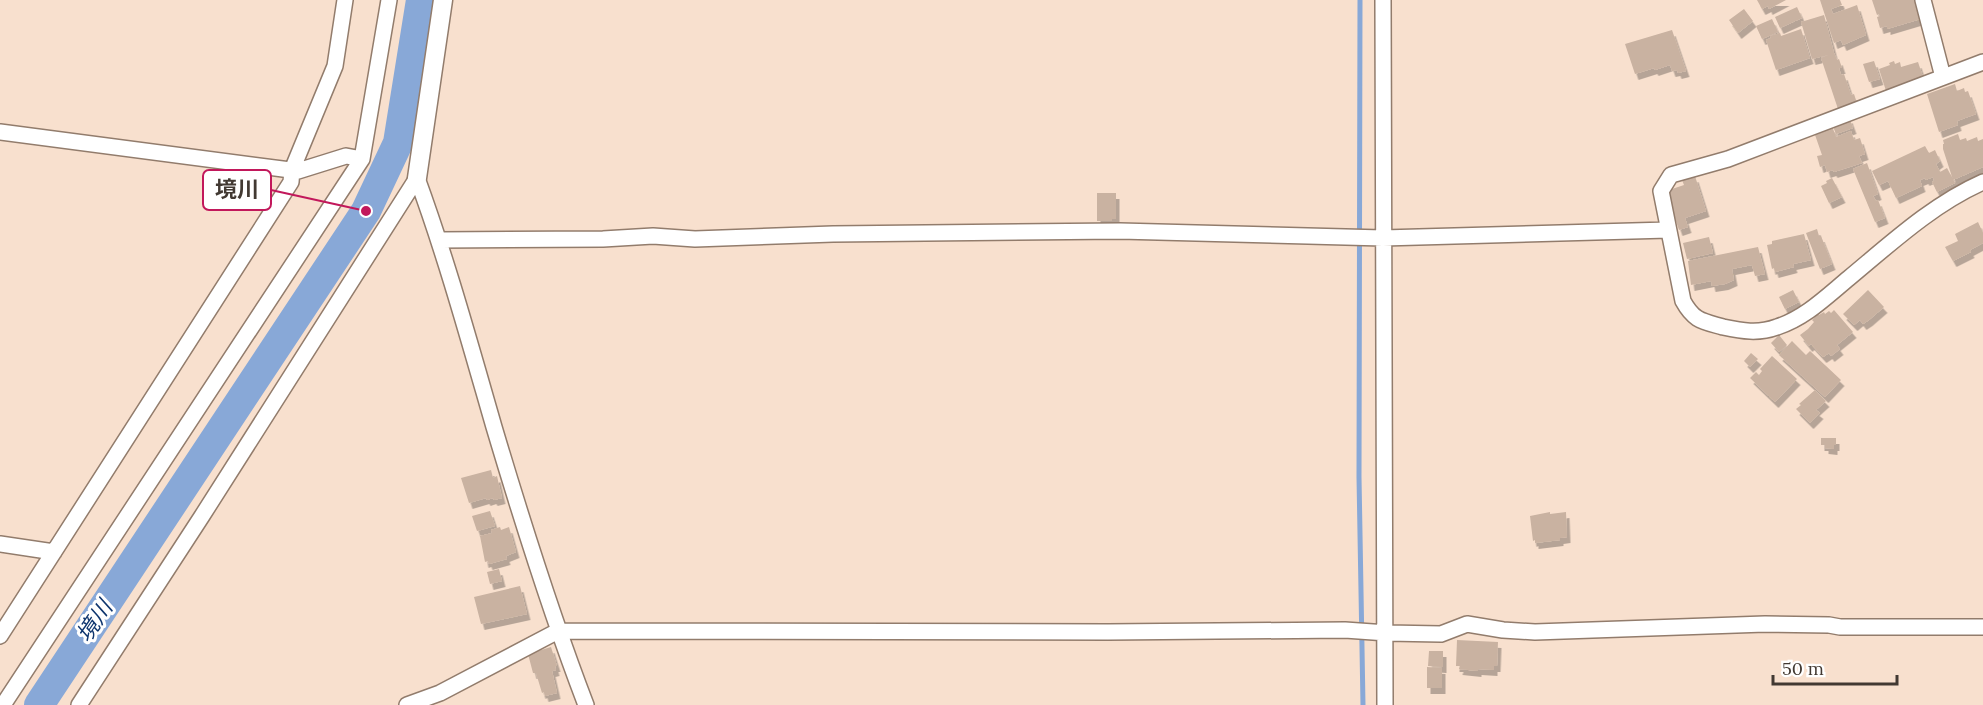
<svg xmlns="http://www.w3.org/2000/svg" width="1983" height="705" font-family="Lora,'Noto Sans JP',serif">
  <defs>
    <filter id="shadow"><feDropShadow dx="3.5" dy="6" stdDeviation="0" flood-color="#0004"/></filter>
  </defs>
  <rect width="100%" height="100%" fill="#f8e0ce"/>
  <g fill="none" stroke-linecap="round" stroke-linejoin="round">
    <path stroke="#88a8d7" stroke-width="5" d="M1360 0 1359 477 1363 705"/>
    <path stroke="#88a8d7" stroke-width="30" d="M39 705 366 211 398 143 421 0"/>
  </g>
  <path fill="#c9b2a1" filter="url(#shadow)" d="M1757 0H1786L1769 9 1768 6 1762 9Z
    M1820 0H1840L1842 5 1831 9 1833 14 1857 5 1866 35 1843 45 1841 40 1834 43Z
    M1872 0H1918L1924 18 1887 29V26L1880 28 1877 17 1880 16 1879 14 1877 15Z
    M1797 7 1802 18 1780 28 1775 17Z
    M1744 9 1753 21 1738 33 1729 20Z
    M1824 15 1834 53 1837 60 1839 59 1842 68H1839L1841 75 1844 74 1851 95 1854 94 1858 106 1839 112 1821 58 1828 55 1812 59 1801 22Z
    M1772 19 1778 32 1762 39 1756 26Z
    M1801 29 1810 58 1776 70 1766 40 1771 38 1770 36 1780 33 1781 36Z
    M1672 30 1686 71 1678 73 1677 70 1672 71 1670 65 1655 70 1654 68 1635 74 1625 44Z
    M1874 61 1880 79 1869 82 1863 64Z
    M1894 61 1895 64 1900 62 1901 67 1918 62 1924 80 1887 94 1879 69 1890 65 1889 63Z
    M1955 84 1957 91 1964 88 1965 92 1968 91 1976 114 1957 121 1958 125 1939 132 1927 94Z
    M1849 117 1853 128 1836 134 1832 124Z
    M1832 126 1836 137 1851 131 1854 140 1860 138 1865 154 1859 156 1862 163 1834 172 1833 170 1827 172 1825 165 1820 167 1817 156 1822 155 1814 132Z
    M1958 134 1960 140 1966 138 1967 141 1977 137 1978 141 1983 139V167L1953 180 1943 149V144H1944L1943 140Z
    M1925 146 1929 153 1935 150 1940 161 1936 164 1940 172 1947 168 1955 183 1937 192 1932 182 1934 181 1933 177 1926 180 1925 178 1920 180 1922 186 1896 198 1888 181 1879 185 1872 171Z
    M1867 163 1878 194 1873 196 1876 201 1878 200 1885 218 1875 222 1853 169Z
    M1695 176 1706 211 1685 218 1688 227 1679 230 1668 198 1671 197 1669 190 1684 185 1682 180Z
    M1832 178 1842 197 1829 203 1821 186 1827 183 1826 181Z
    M1097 193H1116V219H1112V221H1097Z
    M1978 222 1983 233V243L1970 250 1971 252 1953 261 1945 247 1958 241 1955 234Z
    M1817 229 1819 236H1821L1832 264 1820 269 1806 233Z
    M1804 234 1811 260 1793 264 1794 267 1775 272 1774 268 1772 269 1767 245 1772 244V241Z
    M1709 237 1713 253 1687 259 1683 243Z
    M1758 247 1765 274 1755 276 1752 265 1732 269 1734 280 1725 284 1712 286 1711 281 1691 285 1688 261Z
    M1793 290 1799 302 1785 309 1779 297Z
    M1868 290 1884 307 1869 320 1863 324 1860 320 1854 325 1843 314Z
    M1834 310 1853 332 1837 345 1840 349 1831 356 1829 353 1823 357 1811 344 1809 346 1800 335 1808 329 1814 322 1812 320 1818 314 1819 315 1824 312 1825 314 1829 311 1831 313Z
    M1779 335 1787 345 1779 352 1771 343Z
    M1792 341 1806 355 1810 351 1841 380 1825 397 1779 355Z
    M1751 353 1758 359 1750 367 1744 361Z
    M1772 356 1797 379 1775 402 1750 378 1756 372 1759 375 1762 371 1760 369Z
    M1815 390 1826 401 1816 410 1820 413 1810 423 1796 409 1801 405 1799 404Z
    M1821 438H1836V445H1834V449L1825 448V445H1821Z
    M491 470 493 478 497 476 502 498 494 500 493 498 487 500 486 498 469 503 461 478Z
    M490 511 495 526 477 531 472 516Z
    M1550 512V514L1566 512 1567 537 1560 538V540L1535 543V540L1533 541 1530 516Z
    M500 527 501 530 509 527 516 552 506 556 507 559 489 564 488 561 485 562 480 536 492 533 491 530Z
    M499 569 502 581 490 584 487 572Z
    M520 586 527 614 481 624 474 597Z
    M1457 640 1498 642 1497 666H1494V670L1478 669V671L1459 669 1460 666H1456Z
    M551 647 557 666H555L556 670 552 671 557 693 545 696 544 692 542 693 536 673H533L528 654Z
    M1429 651H1443V667L1428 666Z
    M1427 667 1442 668V688H1427Z"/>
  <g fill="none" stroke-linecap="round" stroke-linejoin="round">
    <defs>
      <path id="minor" d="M1383 0 1385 705
        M1923 0 1943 77
        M1983 62 1728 159 1671 175 1661 191 1683 301C1694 321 1702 321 1723 327 1742 331 1758 334 1777 327 1805 318 1826 297 1849 278 1890 244 1933 204 1983 182
        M0 132 298 171 346 156 362 159
        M417 178C447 260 470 344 494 427 522 521 551 614 586 705
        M440 240 603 239 653 236 695 239 833 234 1120 231 1383 238 1668 230
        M0 544 54 552
        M0 636 291 182 292 170 335 66 345 0
        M3 705 362 159 389 0
        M79 705 202 516 417 178
        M407 705 440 693 558 631 1108 632 1345 630 1387 633 1441 634 1467 624 1503 630 1535 632 1765 624 1829 625 1840 627H1983"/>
      <path id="tertiary" d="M417 178 443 0"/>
    </defs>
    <use href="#minor" stroke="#927c6c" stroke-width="18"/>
    <use href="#tertiary" stroke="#927c6c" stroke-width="21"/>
    <use href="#minor" stroke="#fff" stroke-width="15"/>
    <use href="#tertiary" stroke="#fff" stroke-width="18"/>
  </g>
  <g text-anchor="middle" stroke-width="6" stroke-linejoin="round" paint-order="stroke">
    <g font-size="22" font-style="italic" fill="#0e356e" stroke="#fff">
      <text transform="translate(94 621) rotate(-56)" y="8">境川</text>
    </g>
  </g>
  <path fill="none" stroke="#c2185b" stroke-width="2" d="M366 211L271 190"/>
  <circle fill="#c2185b" stroke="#fff" stroke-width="2" cx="366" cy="211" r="6"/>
  <rect fill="#fff" stroke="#c2185b" stroke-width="2" x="203" y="170" width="68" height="40" rx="6"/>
  <g font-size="22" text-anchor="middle" font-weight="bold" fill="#423932">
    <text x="237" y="197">境川</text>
  </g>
  <path d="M1773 675v9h124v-9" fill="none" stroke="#423932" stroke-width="3"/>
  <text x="1782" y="675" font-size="18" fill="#423932" stroke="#ffffff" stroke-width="4.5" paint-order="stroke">50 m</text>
</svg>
